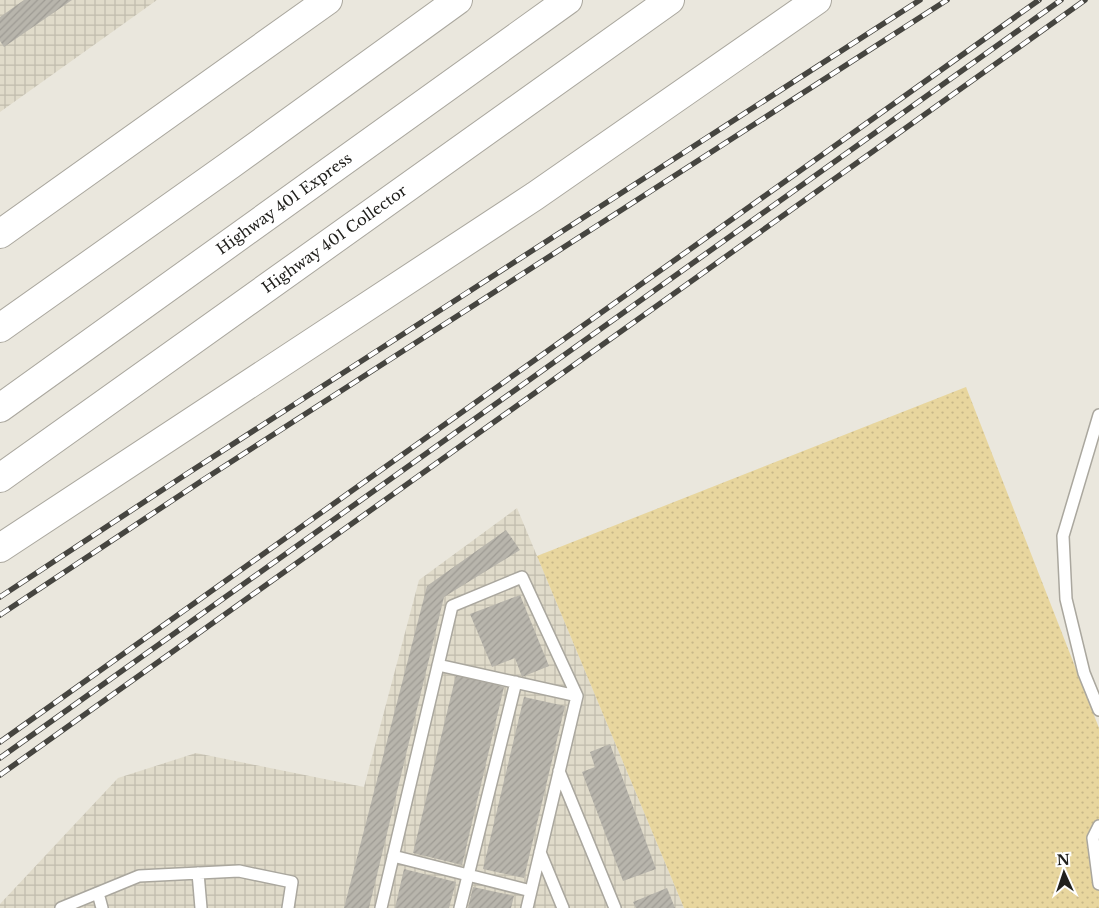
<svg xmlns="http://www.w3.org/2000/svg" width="1099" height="908" font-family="'Libre Baskerville',serif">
  <defs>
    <pattern id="industrial-grid" width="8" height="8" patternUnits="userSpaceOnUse" patternTransform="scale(1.25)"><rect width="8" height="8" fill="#e0dbca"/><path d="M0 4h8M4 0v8" fill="none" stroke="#c0bcad"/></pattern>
    <pattern id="grass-dots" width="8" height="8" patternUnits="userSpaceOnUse" patternTransform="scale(1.25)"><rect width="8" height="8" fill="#e8d69e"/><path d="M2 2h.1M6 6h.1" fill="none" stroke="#c7b788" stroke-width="1.8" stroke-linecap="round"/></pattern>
    <pattern id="building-hatch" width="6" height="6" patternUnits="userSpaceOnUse" patternTransform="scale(1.25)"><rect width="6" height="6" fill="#b8b5ac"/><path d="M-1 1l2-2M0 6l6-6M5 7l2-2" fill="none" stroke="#9e9b94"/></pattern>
  </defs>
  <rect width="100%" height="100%" fill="#eae7dd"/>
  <path fill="url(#industrial-grid)" d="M0 0H157L0 112Z
    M517 508 684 908H0V904L118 778 196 753 364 787 419 580Z"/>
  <path fill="url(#grass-dots)" d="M966 387 1099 728V908H684L537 556Z"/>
  <path fill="url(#building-hatch)" d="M24 0H72L4 47 0 41V17Z
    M506 530 520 550 444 597 369 908H344L427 586Z
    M520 595 549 666 522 677 515 658 492 667 470 614Z
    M456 675 504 687 462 865 413 853Z
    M524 697 565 706 524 878 483 869Z
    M610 744 656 869 623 881 582 772 595 767 590 752Z
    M404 869 456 882 449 908H395Z
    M473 887 514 896 511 908H468Z
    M667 888 675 908H636L633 902Z"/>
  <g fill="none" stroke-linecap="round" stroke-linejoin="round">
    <defs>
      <path id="service" d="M1099 415 1063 536 1066 599 1084 673 1099 710
        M559 771 615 908
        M1099 826 1093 838 1099 884
        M540 852 563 908
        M393 856 531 891
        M198 873 201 908
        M98 893 102 908
        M61 908 139 876 239 871 292 882 288 908
        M381 908C405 807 428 707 452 606L522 577 577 696 438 665
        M460 908 516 682
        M527 908 577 696"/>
      <g id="motorway">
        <path d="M0 234 328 0"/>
        <path d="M0 328 230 165 458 0"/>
        <path id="s1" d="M0 408 568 0"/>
        <path id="s2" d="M0 478 670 0"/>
        <path d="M0 548 535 196 817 0"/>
      </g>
    </defs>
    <use href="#service" stroke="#aaa79e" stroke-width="14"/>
    <use href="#motorway" stroke="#aaa79e" stroke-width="30"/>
    <use href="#service" stroke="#fff" stroke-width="11"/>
    <use href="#motorway" stroke="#fff" stroke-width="28"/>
    <defs>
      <path id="rail" d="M0 597 185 475 920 0
        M0 615 203 480 947 0
        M0 742 1039 0
        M0 758 1061 0
        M0 775 1085 0"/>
    </defs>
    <use href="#rail" stroke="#464540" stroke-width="5.5"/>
    <use href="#rail" stroke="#fff" stroke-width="4" stroke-dasharray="11" stroke-linecap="butt"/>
  </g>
  <g text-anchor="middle" stroke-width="5" stroke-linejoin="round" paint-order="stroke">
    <g font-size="15" fill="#21201d" stroke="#fff">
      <text dy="5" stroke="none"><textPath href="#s1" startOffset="350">Highway 401 Express</textPath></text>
      <text dy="5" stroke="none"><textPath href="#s2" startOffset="411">Highway 401 Collector</textPath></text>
    </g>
  </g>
  <g transform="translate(1064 873) rotate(357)" stroke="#ffffff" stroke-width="4" paint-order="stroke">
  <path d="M0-4L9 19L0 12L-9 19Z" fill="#21201d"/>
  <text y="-8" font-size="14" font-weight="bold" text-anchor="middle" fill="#21201d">N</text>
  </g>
</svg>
